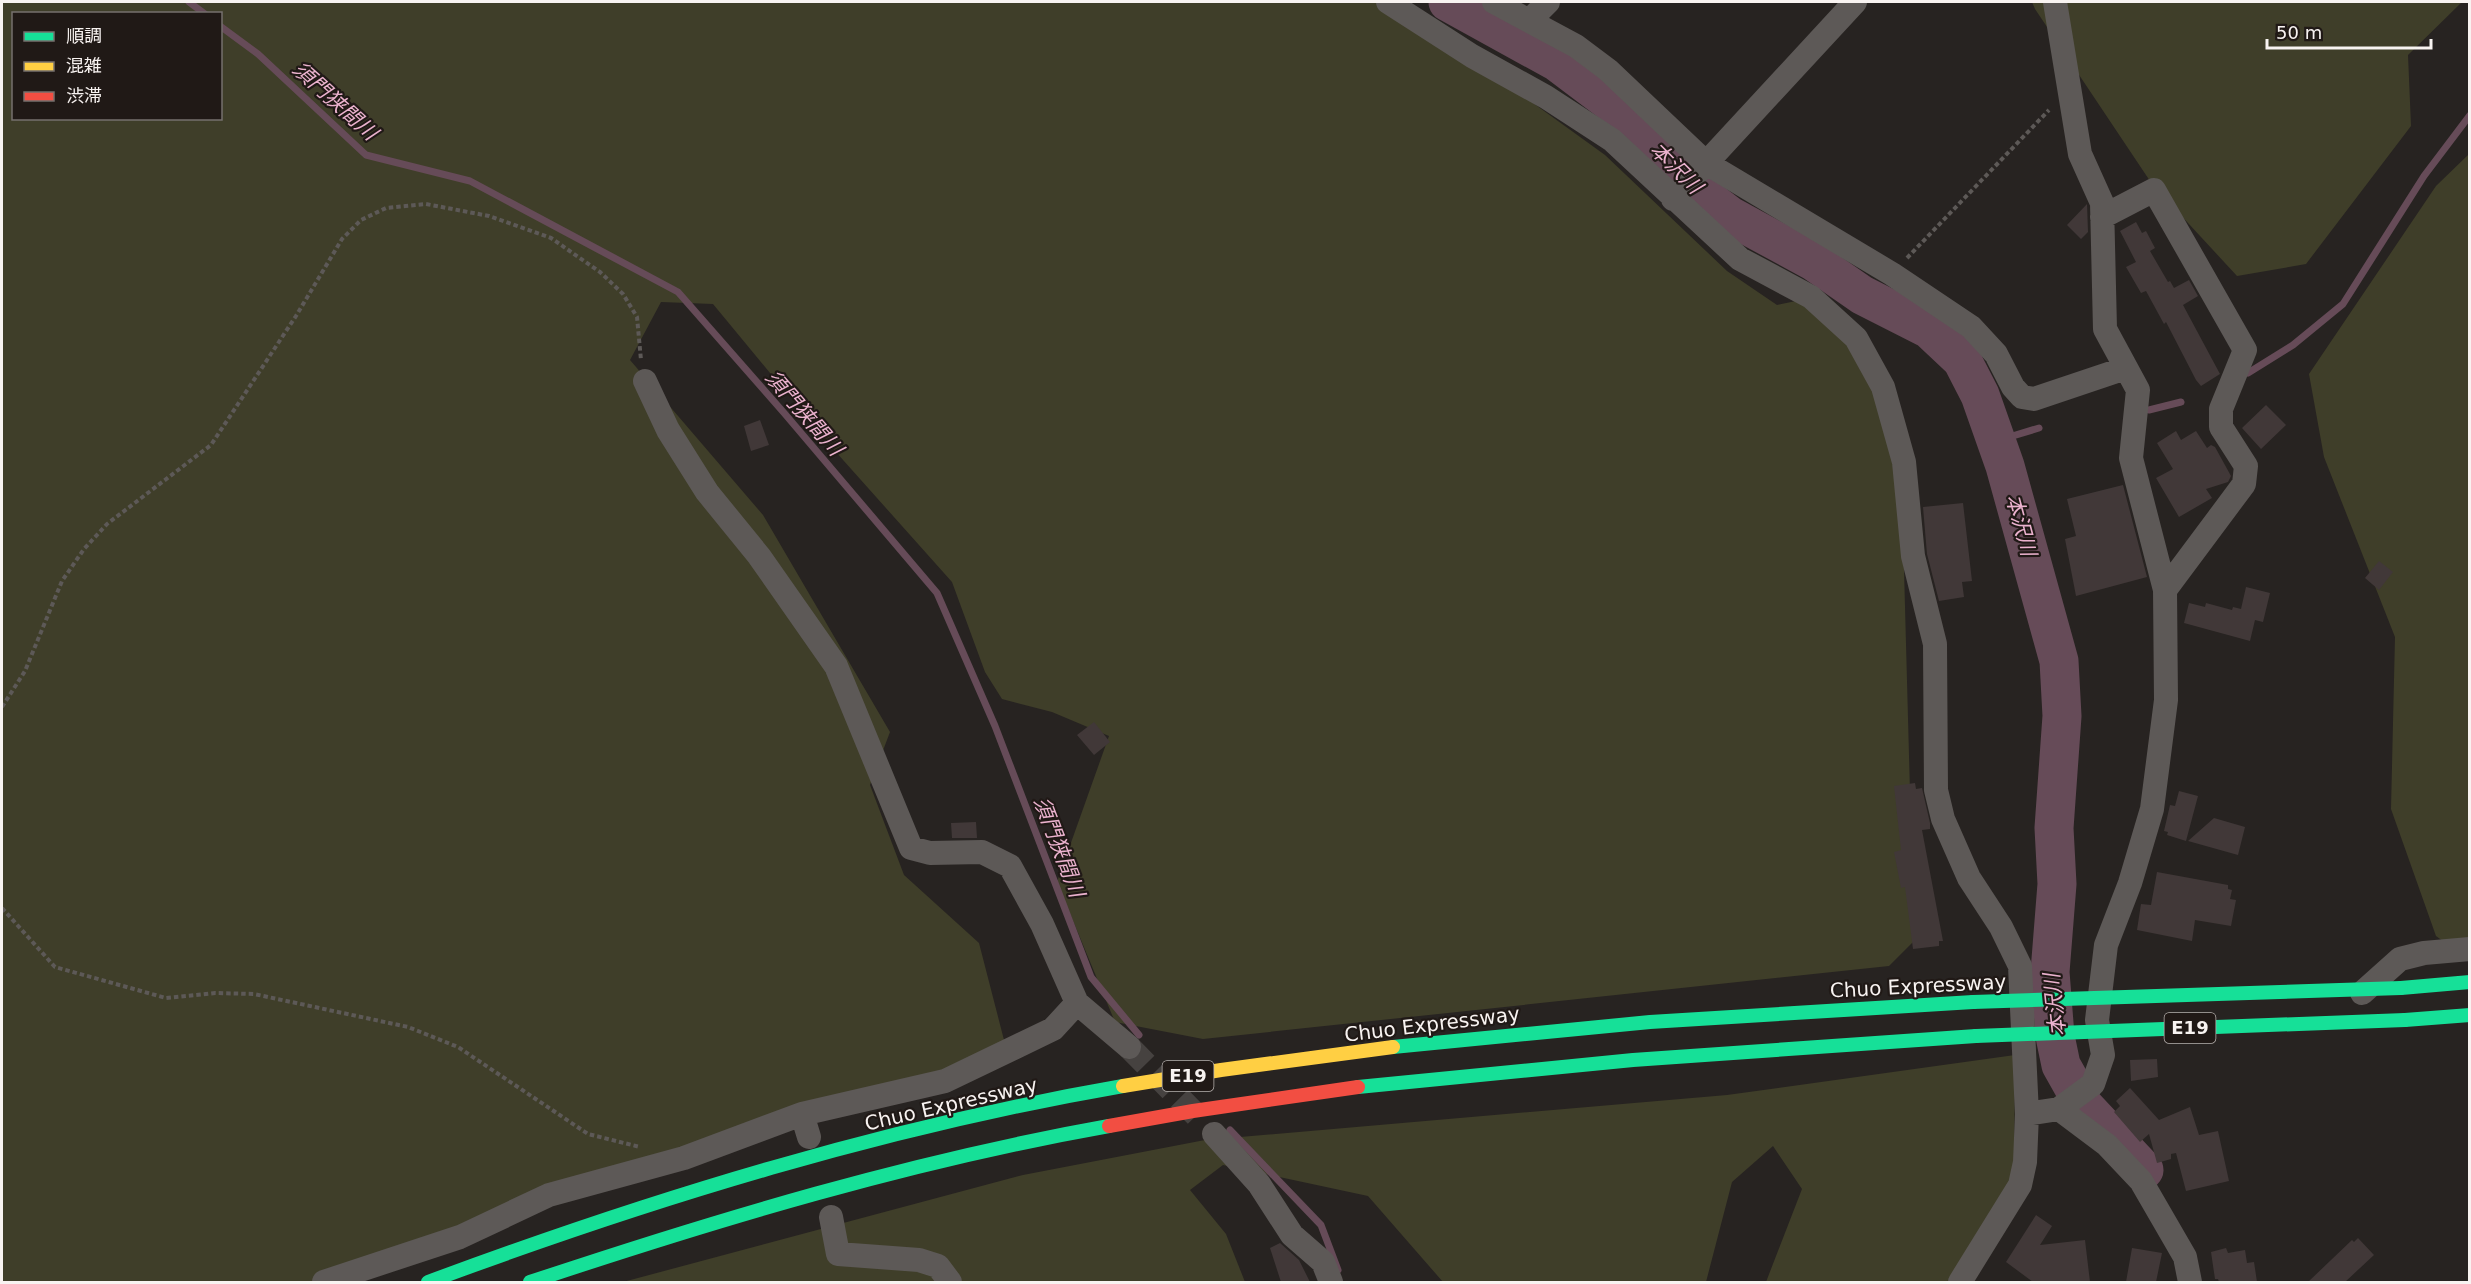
<svg xmlns="http://www.w3.org/2000/svg" width="2471" height="1284" font-family="'DejaVu Sans','Noto Sans JP',sans-serif">
  <rect width="100%" height="100%" fill="#272321"/>
  <path fill="#3f3e29" fill-rule="evenodd" d="M2 2H1393L1605 155 1727 271 1777 305 1815 297 1861 337 1901 458 1914 941 1889 966 1203 1039 1115 1022 1057 882 1109 736 1052 712 1002 699 985 672 952 582 827 442 713 304 661 302 630 360 763 515 890 732 870 785 904 875 979 943 1004 1040 953 1072 319 1282H2ZM14 14H220V118H14Z
    M2032 2H2462L2408 55 2411 126 2306 264 2237 276 2152 184 2035 9Z
    M2469 154V948L2455 950 2436 936 2391 809 2395 637 2324 457 2309 374 2436 186Z
    M2015 1055 2014 1184 1947 1282H1766L1802 1189 1773 1146 1732 1182 1706 1282H1443L1368 1196 1223 1165 1190 1190 1226 1234 1245 1282H623L1023 1175 1205 1140 1727 1095Z"/>
  <g fill="none" stroke-linecap="round" stroke-linejoin="round">
    <path stroke="#664b58" stroke-width="7" d="M189 2 205 14
      M220 26 258 54 366 155 470 181 678 292 785 414 937 593 995 726 1091 977 1139 1035
      M2248 373 2293 345 2343 304 2424 176 2470 115
      M2149 410 2181 402
      M1996 441 2039 428
      M1230 1130 1321 1225 1338 1270"/>
    <path stroke="#664b58" stroke-width="39" d="M1448 2 1557 62 1614 105 1700 193 1730 216 1813 261 1862 295 1929 329 1962 360 1980 395 2005 466 2059 661 2062 716 2054 828 2057 884 2050 972 2055 1036 2061 1065 2084 1106 2144 1170"/>
  </g>
  <path fill="#413838" d="M2087 204 2088 232 2081 239 2067 225Z
    M2136 222 2142 233 2146 231 2155 248 2150 251 2168 282 2170 281 2174 288 2189 280 2198 296 2183 305 2220 374 2201 386 2196 380 2166 322 2164 324 2146 291 2141 293 2126 267 2136 262 2120 231Z
    M2266 405 2286 425 2261 449 2242 428Z
    M760 420 769 445 751 451 744 426Z
    M2176 431 2181 440 2196 431 2207 448 2211 445 2215 447 2231 476 2228 482 2206 489 2212 498 2179 517 2156 478 2173 469 2157 443Z
    M2123 485 2147 577 2076 596 2065 539 2076 536 2067 499Z
    M1963 503 1972 581 1962 582 1964 597 1939 601 1927 554 1923 507Z
    M2379 561 2393 572 2379 590 2365 578Z
    M2246 587 2270 593 2263 622 2255 620 2250 641 2184 623 2189 603 2205 607 2206 603 2232 610 2233 607 2241 609Z
    M1094 722 1110 742 1094 755 1077 735Z
    M1915 783 1916 789 1922 788 1930 823V829L1922 830 1943 941H1939V946L1913 949 1905 887 1901 888 1894 852 1901 850 1894 786Z
    M2179 791 2198 796 2186 841 2167 835 2168 832 2164 831 2170 805 2175 806Z
    M2214 818 2245 827 2238 855 2188 841Z
    M976 822 977 838H952L951 823Z
    M2157 872 2228 885V889L2232 890 2230 899 2236 900 2231 926 2195 920 2192 941 2137 930 2141 904 2151 905Z
    M2157 1059 2158 1077 2131 1081 2130 1060Z
    M2130 1088 2159 1120 2190 1107 2199 1135 2218 1131 2229 1181 2186 1191 2176 1153 2171 1154V1159L2157 1163 2149 1134 2140 1142 2114 1112 2120 1106 2116 1101Z
    M2036 1215 2052 1226 2040 1245 2085 1240 2090 1282H2033L2006 1262Z
    M2358 1238 2374 1255 2345 1282H2308L2352 1240 2354 1242Z
    M1280 1243 1299 1260 1310 1282H1281L1270 1248Z
    M2132 1248 2162 1253 2156 1282H2126Z
    M2226 1248 2228 1253 2245 1250 2247 1263 2254 1262 2257 1282H2219L2218 1279H2215L2211 1252Z"/>
  <g fill="none" stroke-linecap="round" stroke-linejoin="round">
    <path stroke="#464240" stroke-width="24" stroke-dasharray="24 12" stroke-linecap="butt" d="M1129 1047 1200 1119"/>
    <path stroke="#5d5957" stroke-width="4" stroke-dasharray="4.5 3" stroke-linecap="butt" d="M1907 258 2049 110
      M2 707 25 671 62 581 84 549 107 524 211 445 296 316 342 239 361 220 386 208 426 204 489 216 551 238 600 272 623 294 637 317 641 360
      M2 908 55 967 166 998 215 993 254 994 408 1027 458 1047 588 1134 640 1147"/>
    <path stroke="#5d5957" stroke-width="24" d="M1388 2 1472 56 1546 97 1612 140 1740 259 1811 297 1856 338 1883 387 1904 462 1913 556 1935 644 1936 790 1943 819 1969 878 2001 927 2020 966 2027 1114 2025 1162 2020 1185 1960 1282
      M1494 2 1576 46 1608 70 1706 163 1892 274 1971 327 1996 354 2013 387 2022 397 2034 399 2126 368
      M1530 20 1548 2
      M1673 199 1855 2
      M2102 217 2154 190 2245 350 2221 409V427L2246 466 2244 484 2165 590
      M645 381 668 430 707 492 759 556 836 666 911 848 930 853 982 852 1010 866 1042 924 1077 1003 1129 1047
      M2362 993 2400 959 2424 953 2470 949
      M2059 1109 2107 1145 2141 1181 2185 1257 2190 1282
      M802 1114 809 1137
      M2027 1114 2059 1109 2093 1084 2103 1055 2097 1020 2106 945 2130 883 2152 809 2166 700 2165 590 2131 458 2138 390 2105 329 2102 203 2080 154 2055 2
      M1214 1134 1259 1184 1292 1235 1323 1262 1331 1282
      M831 1217 838 1254 919 1260 938 1266 950 1282
      M324 1282 460 1237 549 1195 684 1158 802 1114 945 1081 1053 1029 1077 1003"/>
    <path stroke="#16e098" stroke-width="14" d="M2401 988 2470 982
      M2405 1020 2470 1015
      M1393 1047 1650 1022 1973 1002
      M1358 1087 1633 1060 1976 1036
      M428 1282C654 1198 886 1127 1123 1086
      M530 1282C719 1219 912 1161 1109 1126"/>
    <path stroke="#ffcf43" stroke-width="14" d="M1123 1086 1221 1070 1393 1047"/>
    <path stroke="#f24e42" stroke-width="14" d="M1109 1126 1193 1111 1358 1087"/>
    <path stroke="#16e098" stroke-width="14" d="M1973 1002 2401 988
      M1976 1036 2405 1020"/>
  </g>
  <g text-anchor="middle" stroke-width="4.5" stroke-linejoin="round" paint-order="stroke">
    <g fill="#201916" stroke="#b7b2af" stroke-width="1.5">
      <rect x="2164.5" y="1013" width="51" height="30" rx="4.5"/>
      <rect x="1162.5" y="1061" width="51" height="30" rx="4.5"/>
    </g>
    <g font-size="18" font-weight="bold" fill="#f8f3f1">
      <text x="2190" y="1034">E19</text>
      <text x="1188" y="1082">E19</text>
    </g>
    <g font-size="20" fill="#f8f3f1" stroke="#201916">
      <text transform="translate(1918 986) rotate(-3)" y="7">Chuo Expressway</text>
      <text transform="translate(1432 1024) rotate(-7)" y="7">Chuo Expressway</text>
      <text transform="translate(951 1104) rotate(-13)" y="7">Chuo Expressway</text>
    </g>
    <g font-size="21" font-style="italic" fill="#ebb2ce" stroke="#201916">
      <text transform="translate(335 101) rotate(42)" y="7">須門狭間川</text>
      <text transform="translate(1676 168) rotate(45)" y="7">本沢川</text>
      <text transform="translate(804 413) rotate(49)" y="7">須門狭間川</text>
      <text transform="translate(2021 525) rotate(75)" y="7">本沢川</text>
      <text transform="translate(1059 847) rotate(69)" y="7">須門狭間川</text>
      <text transform="translate(2055 1005) rotate(-96)" y="7">本沢川</text>
    </g>
  </g>
  <rect width="2471" height="1284" fill="none" stroke="#f8f3f1" stroke-width="6"/>
  <rect x="12" y="12" width="210" height="108" fill="#201916" stroke="#76706e" stroke-width="1.5"/>
  <rect x="24" y="32" width="30" height="9" fill="#16e098" stroke="#76706e" stroke-width="1.5"/>
  <text x="66" y="42" font-size="18" fill="#f8f3f1">順調</text>
  <rect x="24" y="62" width="30" height="9" fill="#ffcf43" stroke="#76706e" stroke-width="1.5"/>
  <text x="66" y="72" font-size="18" fill="#f8f3f1">混雑</text>
  <rect x="24" y="92" width="30" height="9" fill="#f24e42" stroke="#76706e" stroke-width="1.5"/>
  <text x="66" y="102" font-size="18" fill="#f8f3f1">渋滞</text>
  <path d="M2267 39v9h164v-9" fill="none" stroke="#f8f3f1" stroke-width="3"/>
  <text x="2276" y="39" font-size="18" fill="#f8f3f1" stroke="#201916" stroke-width="4.5" paint-order="stroke">50 m</text>
</svg>
